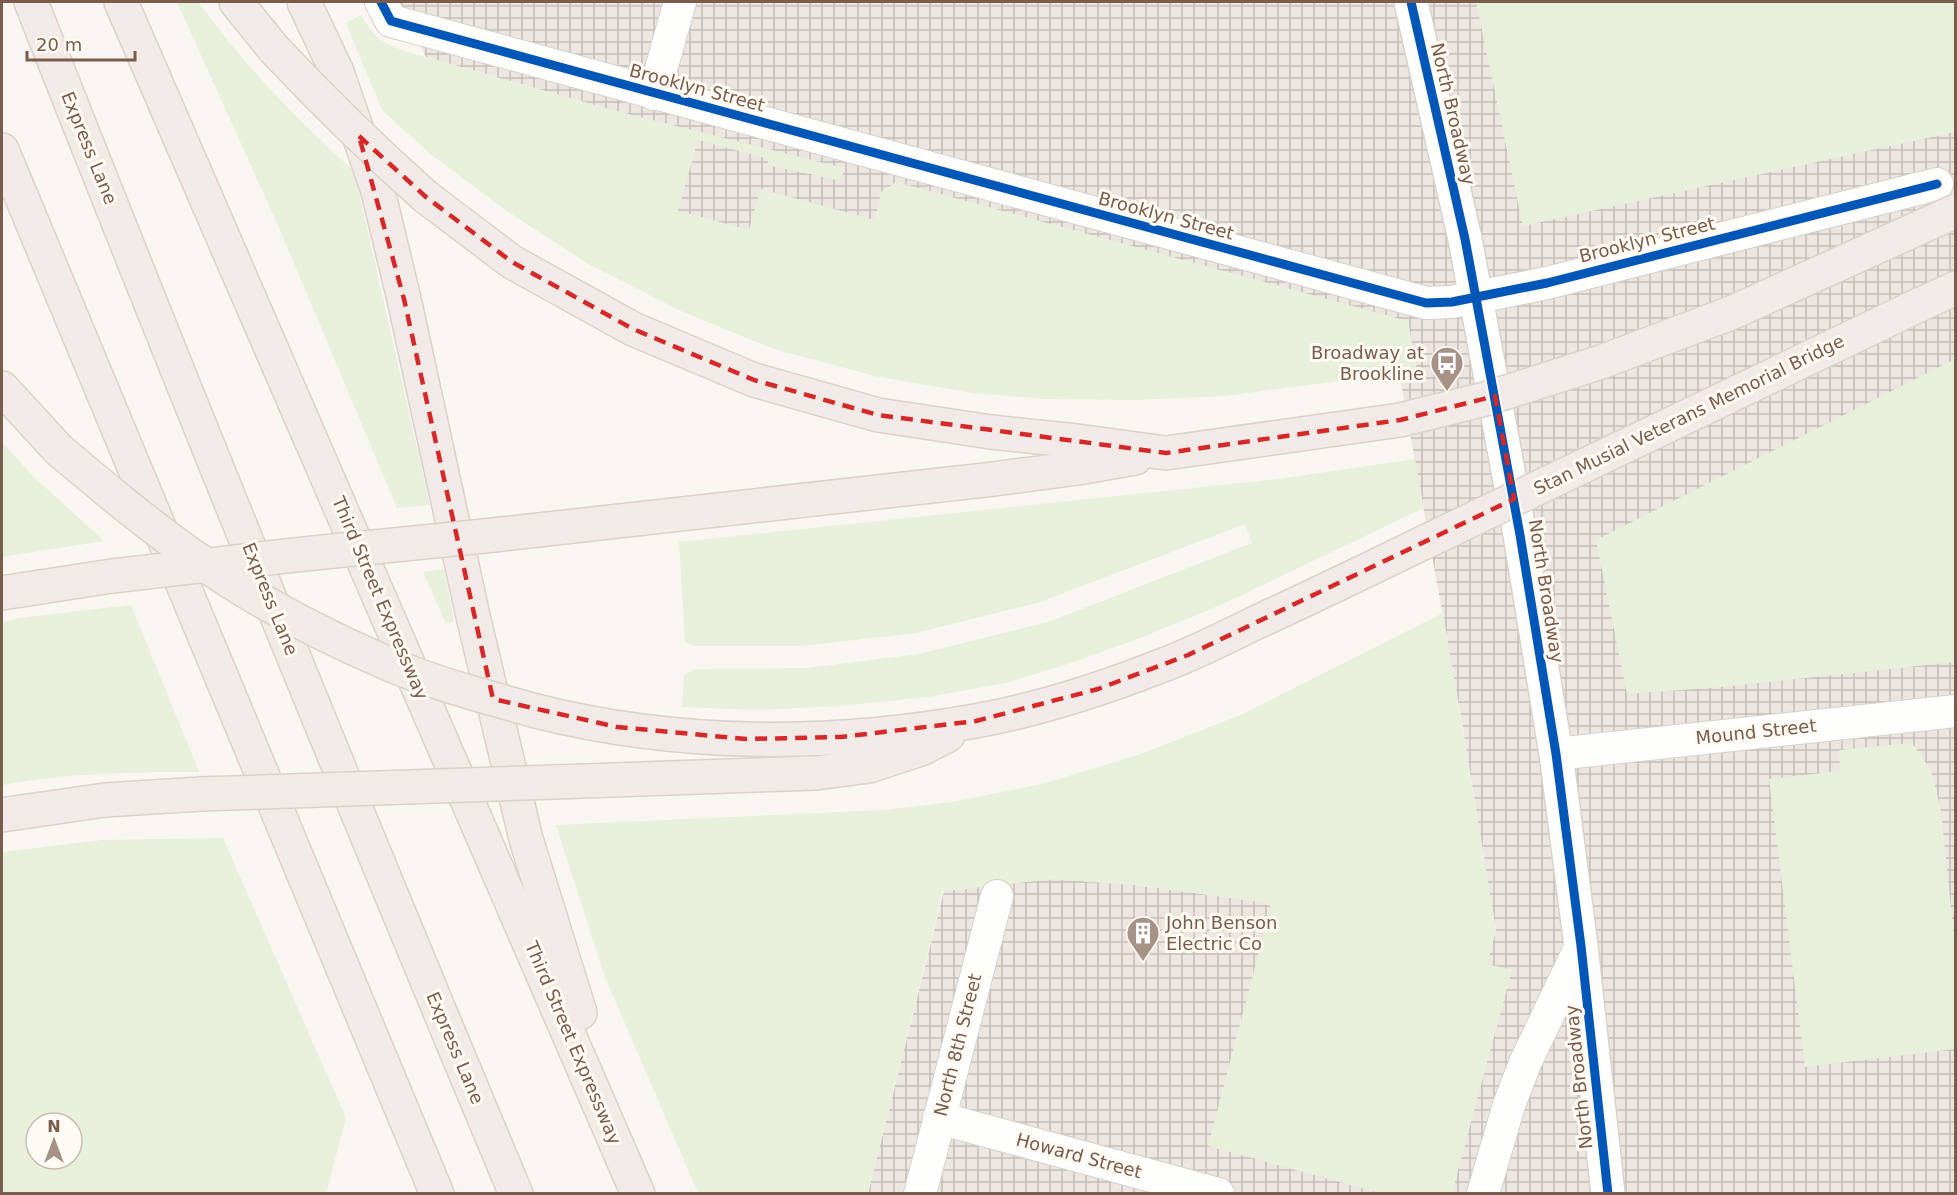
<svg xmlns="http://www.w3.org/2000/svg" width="1957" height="1195" font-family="'DejaVu Sans',sans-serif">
  <defs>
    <pattern id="industrial-grid" width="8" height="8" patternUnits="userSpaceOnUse" patternTransform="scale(1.5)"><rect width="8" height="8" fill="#ede5e0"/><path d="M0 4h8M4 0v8" fill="none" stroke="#c5bdb8"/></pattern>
  </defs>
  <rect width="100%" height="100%" fill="#f9f5f0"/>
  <path fill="url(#industrial-grid)" d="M397 2H1955V1193H868L944 891 1053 879 1135 885 1254 901 1487 963 1496 930 1460 711 1398 367 878 234 758 199 749 230 678 211 605 108 426 57Z"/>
  <path fill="#e7f0db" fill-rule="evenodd" d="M177 2H199C243 65 297 119 354 171L430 505 397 508 281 232Z
    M1476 2H1955V132L1523 226Z
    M361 15C373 36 381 42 404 51L605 108 844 168 843 175 837 180 767 165 769 159 698 140 678 211 749 230 761 189 875 220 881 192 896 182 1408 321 1417 369 1393 374 1225 396 1137 400 1045 399 972 393 875 376 774 349 681 311 590 265 507 211 429 153 382 110 346 23Z
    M1955 359V662L1721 687 1627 694 1596 540Z
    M2 442 34 477 104 541 2 557Z
    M1415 459 1424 508 1223 604 1145 636 1074 662 1006 683 928 697 841 706 759 710 682 707 684 675 694 669 807 668 919 654 1048 622 1252 543 1245 524 1040 602 916 633 801 646H694L685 642 679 542 1278 479Z
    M444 569 454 621 446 623 423 572Z
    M131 605 199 772C134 772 66 773 2 785V622L19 618Z
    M1443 613 1496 930 1487 964 1512 970 1452 1193H1380L1208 1146 1271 906 1254 901 1135 885 1053 879 943 891 868 1193H698L605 977 556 825 884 810 952 802 1042 784 1141 754 1243 714Z
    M1912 743 1931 770 1941 811 1955 947V1049L1805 1067 1769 779 1840 771 1839 750Z
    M223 838 346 1118 326 1193H2V852L102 840ZM36 1123H72V1159H36Z"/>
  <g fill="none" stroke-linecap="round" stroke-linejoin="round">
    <defs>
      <path id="street" d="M381 2 391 21 1426 303 1452 302 1547 283 1937 184
        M654 94 680 2
        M1556 754 1956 711
        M939 1118 1218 1194
        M920 1194 997 896
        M1483 1194 1509 1105 1526 1061 1581 946"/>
      <path id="secondary" d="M1411 2 1465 239 1520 535 1556 754 1581 946 1608 1194"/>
      <path id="highway" d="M31 2C188 401 350 798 516 1194
        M121 2 638 1194
        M236 2 274 49
        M304 2 337 72 378 191 404 299 473 616 526 839 580 1013
        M2 150 437 1194
        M426 197 512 262 633 329 754 380 878 415 991 432 1077 441 1166 453 1400 420
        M1919 305 1956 288
        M2 388 59 450
        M494 535 985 480 1078 468 1135 458
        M2 593 112 576
        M536 711C679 747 830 747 975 721 1037 710 1099 690 1158 667 1191 655 1223 639 1255 623 1312 597 1367 570 1423 543
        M555 782 816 773 869 766 921 749 948 735
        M2 815 105 800 201 794"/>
    </defs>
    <use href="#street" stroke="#d7d1cb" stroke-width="34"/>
    <use href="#secondary" stroke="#d9d2cb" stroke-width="36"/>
    <use href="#highway" stroke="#dad1cc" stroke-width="36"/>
    <use href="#street" stroke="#fefefd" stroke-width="32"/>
    <use href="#secondary" stroke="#fefefd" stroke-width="33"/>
    <use href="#highway" stroke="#f2eae7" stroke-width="33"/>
    <defs>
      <path id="highway-bridge" d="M274 49C323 101 373 150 426 197
        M1400 420 1485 399 1601 362 1731 313 1956 211
        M59 450C103 487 147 524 194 557 254 600 321 635 389 664 436 684 487 697 536 711
        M1423 543 1919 305
        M112 576 304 554 494 535
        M201 794 555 782"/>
    </defs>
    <use href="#highway-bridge" stroke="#dad1cc" stroke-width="36" stroke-linecap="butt"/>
    <use href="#highway-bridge" stroke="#f2eae7" stroke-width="33"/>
    <defs>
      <path id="cycleway" d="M381 2 391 21 1426 303 1452 302 1547 283 1937 184
        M1411 2 1465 239 1520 535 1556 754 1581 946 1608 1194"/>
    </defs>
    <use href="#cycleway" stroke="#fffaf3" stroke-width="13"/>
    <use href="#cycleway" stroke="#0057b8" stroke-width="9"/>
  </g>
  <path fill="none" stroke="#d62828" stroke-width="4.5" stroke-dasharray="12 8" stroke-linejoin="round" d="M359 136 426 197 512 262 633 329 754 380 878 415 1166 453 1400 420 1495 396 1514 499 1188 655 1098 689 976 721 841 737 746 739 617 727 493 699 404 299Z"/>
  <defs>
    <symbol id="bus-pin" viewBox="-11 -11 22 30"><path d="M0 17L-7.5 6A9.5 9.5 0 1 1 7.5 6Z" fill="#a69286" stroke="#fffaf3"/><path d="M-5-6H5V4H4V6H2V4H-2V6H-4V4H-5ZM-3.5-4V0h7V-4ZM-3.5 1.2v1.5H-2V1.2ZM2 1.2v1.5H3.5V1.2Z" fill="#fff"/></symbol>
    <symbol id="building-pin" viewBox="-11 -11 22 30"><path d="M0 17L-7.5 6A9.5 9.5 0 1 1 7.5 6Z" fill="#a69286" stroke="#fffaf3"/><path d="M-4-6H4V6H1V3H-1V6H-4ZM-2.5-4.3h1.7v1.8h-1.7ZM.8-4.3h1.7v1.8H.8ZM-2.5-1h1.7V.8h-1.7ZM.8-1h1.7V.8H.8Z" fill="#fff"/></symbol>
  </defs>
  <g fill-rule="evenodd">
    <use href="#bus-pin" x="1428" y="344" width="38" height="52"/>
    <use href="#building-pin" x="1124" y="914" width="38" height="52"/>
  </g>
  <g text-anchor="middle" stroke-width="6" stroke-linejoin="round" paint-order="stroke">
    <g font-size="18" fill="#7a5c4d" stroke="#fffaf3">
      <text transform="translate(697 88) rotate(15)" y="6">Brooklyn Street</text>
      <text transform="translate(1453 114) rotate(77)" y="6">North Broadway</text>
      <text transform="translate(89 148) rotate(68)" y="6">Express Lane</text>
      <text transform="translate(1166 216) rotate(15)" y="6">Brooklyn Street</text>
      <text transform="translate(1647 240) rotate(-14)" y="6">Brooklyn Street</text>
      <text transform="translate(1689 415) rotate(-26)" y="6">Stan Musial Veterans Memorial Bridge</text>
      <text transform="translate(1546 591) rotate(81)" y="6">North Broadway</text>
      <text transform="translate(380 598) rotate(67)" y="6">Third Street Expressway</text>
      <text transform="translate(270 599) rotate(68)" y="6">Express Lane</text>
      <text transform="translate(1756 732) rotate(-6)" y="6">Mound Street</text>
      <text transform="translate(573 1043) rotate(67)" y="6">Third Street Expressway</text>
      <text transform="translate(958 1045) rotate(-76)" y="6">North 8th Street</text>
      <text transform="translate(455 1048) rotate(67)" y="6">Express Lane</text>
      <text transform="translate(1579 1077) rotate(-96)" y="6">North Broadway</text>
      <text transform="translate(1079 1156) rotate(15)" y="6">Howard Street</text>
    </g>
    <g font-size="18" fill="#7a5c4d" stroke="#fffaf3" text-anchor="end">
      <text x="1424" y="359">Broadway at<tspan x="1424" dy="21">Brookline</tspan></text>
      <text x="1166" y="929" text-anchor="start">John Benson<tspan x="1166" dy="21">Electric Co</tspan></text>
    </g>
  </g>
  <rect width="1957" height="1195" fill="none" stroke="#7a5c4d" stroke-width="6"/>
  <g transform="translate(54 1141)"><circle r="28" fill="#fffaf3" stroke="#cabbb1" stroke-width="1.5"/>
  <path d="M0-4.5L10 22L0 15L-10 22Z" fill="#a69286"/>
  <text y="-9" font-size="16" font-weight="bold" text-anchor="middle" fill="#7a5c4d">N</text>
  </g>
  <path d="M27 51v9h108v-9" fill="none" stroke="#7a5c4d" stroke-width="3"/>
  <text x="36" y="51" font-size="18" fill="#7a5c4d" stroke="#fffaf3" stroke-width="4.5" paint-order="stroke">20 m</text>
</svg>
